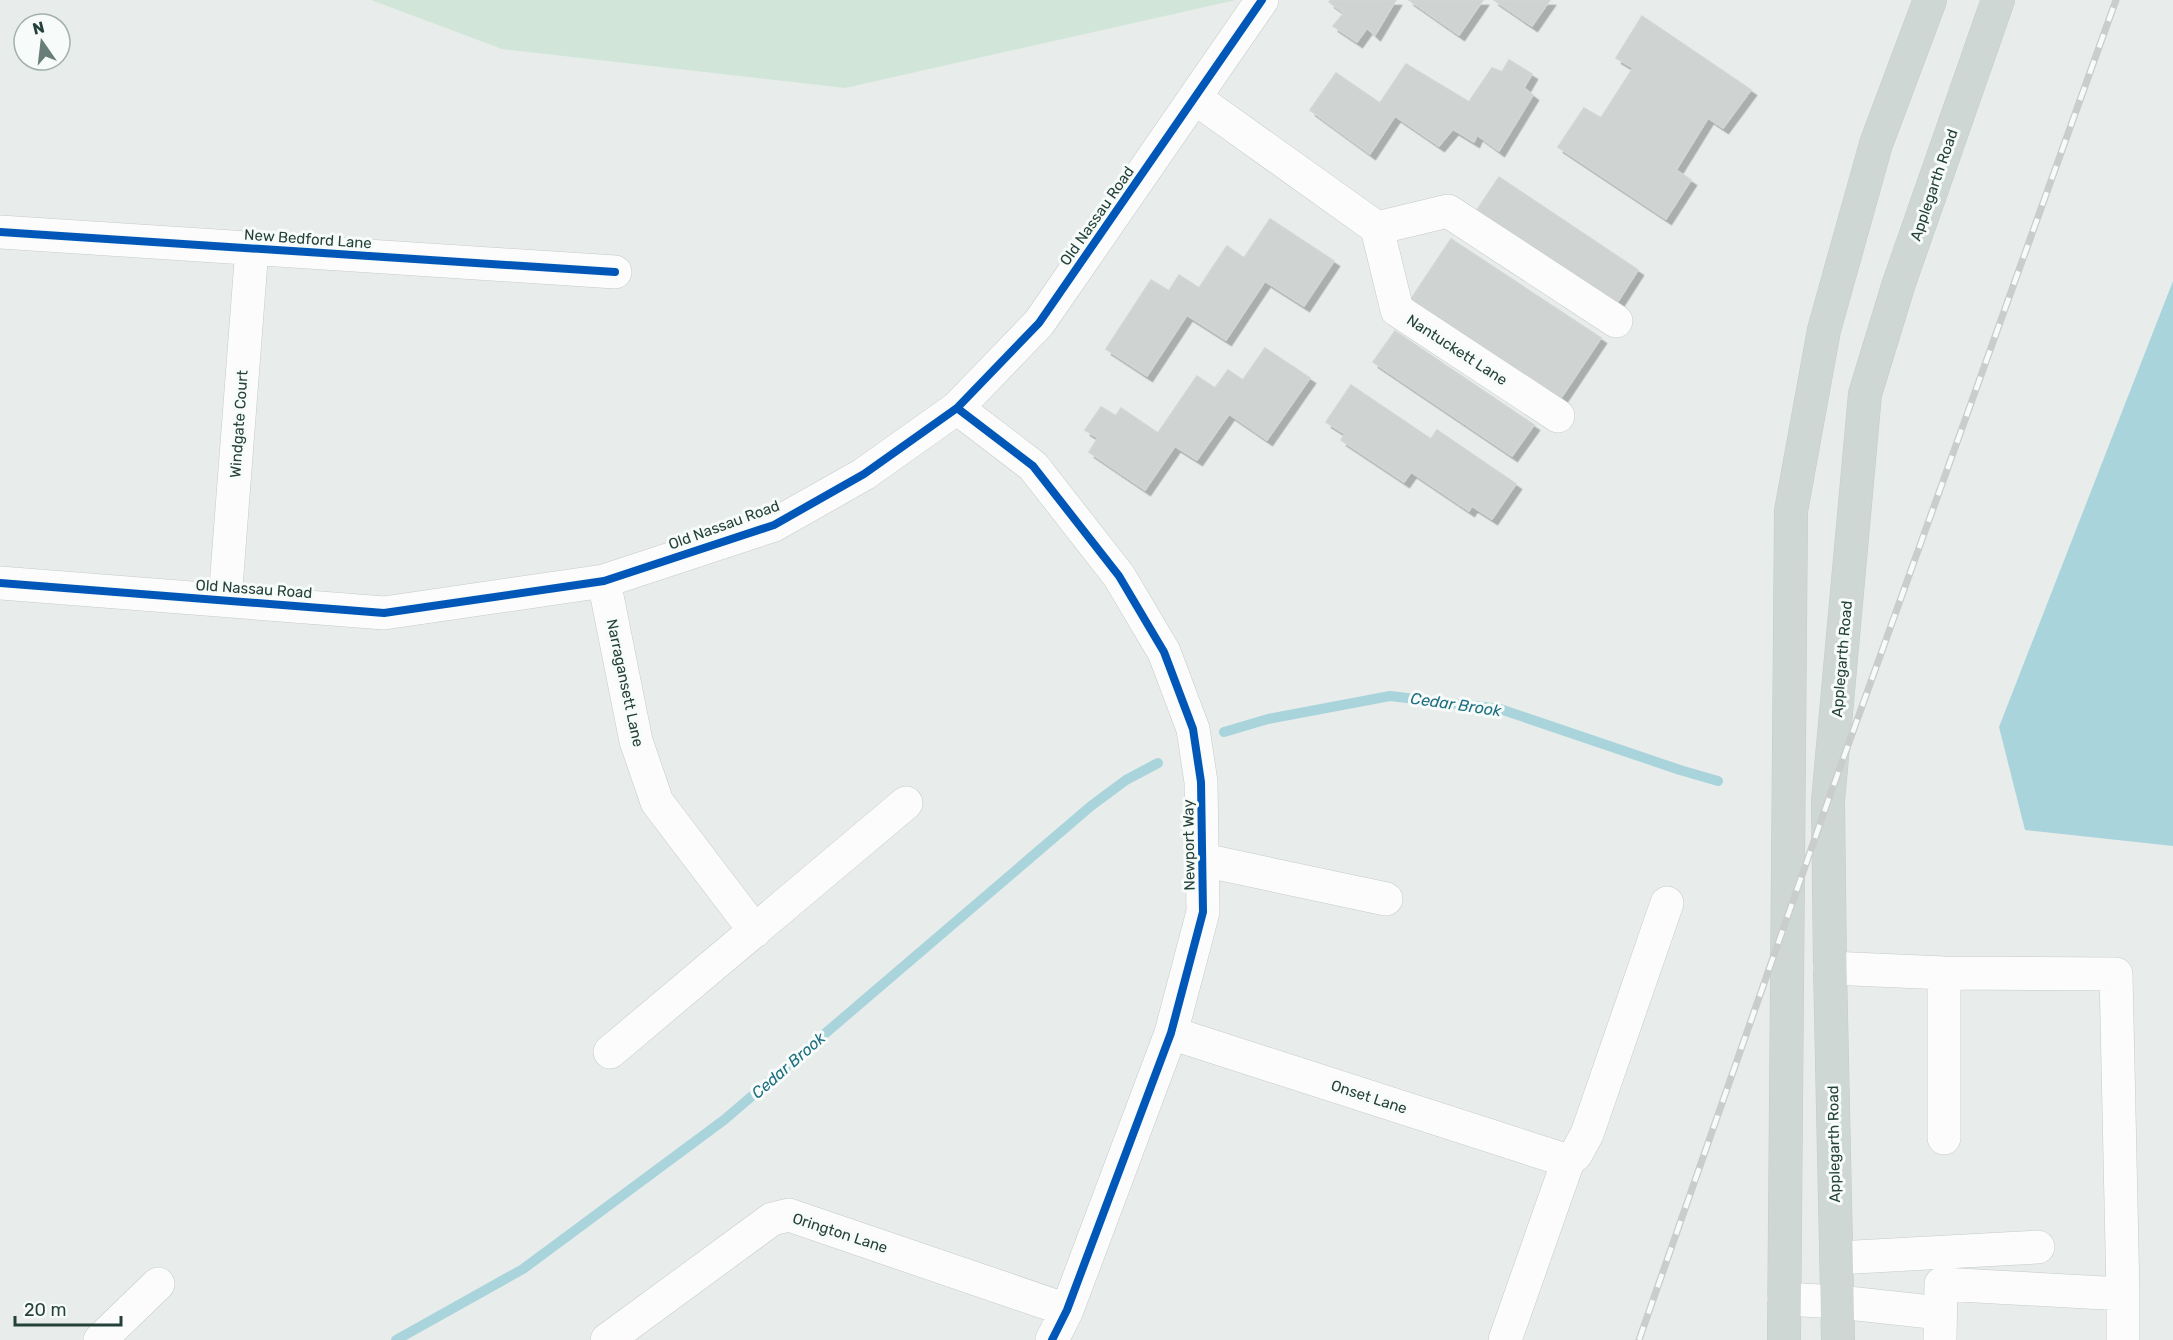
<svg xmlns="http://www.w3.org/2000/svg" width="2173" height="1340" font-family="Rubik,sans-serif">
  <defs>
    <filter id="shadow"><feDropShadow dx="5.5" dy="5.5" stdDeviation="0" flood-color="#0004"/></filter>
  </defs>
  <rect width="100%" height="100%" fill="#e8edeb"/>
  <path fill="#d1e6d8" d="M371 0H1236L845 88 502 49Z"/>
  <path fill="#a9d4db" d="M2173 281V846L2025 830 1999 727Z"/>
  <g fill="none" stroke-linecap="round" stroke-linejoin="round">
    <path stroke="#a9d4db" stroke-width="10" d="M1224 732 1268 719 1390 696 1500 709 1680 770 1718 781
      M396 1340 523 1269 724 1120 1091 806 1126 780 1158 763"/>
  </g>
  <path fill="#cfd4d2" stroke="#d1d6d4" stroke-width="1.5" filter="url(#shadow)" d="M1331 0H1396L1375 35 1367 28 1357 42 1333 26 1344 13 1329 2Z
    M1409 0H1483L1459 35Z
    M1494 0H1550L1532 26Z
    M1642 16 1751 90 1723 128 1708 118 1676 170 1691 180 1666 219 1558 147 1584 108 1601 118 1633 68 1616 58Z
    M1509 60 1532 74 1524 88 1533 95 1499 151 1477 135 1474 142 1453 129 1439 146 1395 116 1370 154 1310 110 1336 73 1380 103 1406 64 1469 102 1492 68 1502 72Z
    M1499 177 1638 270 1617 303 1477 210Z
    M1270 219 1334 261 1304 306 1265 281 1226 340 1187 315 1147 376 1106 349 1151 280 1169 291 1179 275 1199 288 1227 246 1244 258Z
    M1451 239 1601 338 1561 398 1411 299Z
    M1395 331 1534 425 1512 456 1373 362Z
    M1265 348 1310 378 1267 440 1229 414 1197 460 1175 446 1145 490 1089 452 1098 438 1085 430 1101 407 1116 416 1121 408 1158 433 1197 376 1215 388 1228 370 1243 380Z
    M1351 385 1431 439 1437 430 1516 484 1492 519 1472 506 1469 511 1411 472 1404 482 1341 440 1345 434 1326 422Z"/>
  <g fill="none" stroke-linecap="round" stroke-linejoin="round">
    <defs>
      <path id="minor" d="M1195 98 1377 228 1448 211 1616 321
        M1377 228 1397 310 1558 416
        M0 232 615 272
        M957 408 1033 466 1119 576 1164 652 1193 729 1201 782 1203 912 1171 1033 1067 1310 1052 1340
        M604 581 636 741 657 802 755 931
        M0 583 384 613 604 581 774 525 864 474 957 408 1039 323 1262 0
        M225 600 252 248
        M1203 860 1386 899
        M1830 968 1944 973 2116 974 2123 1294 1941 1284 1940 1340
        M1944 973V1138
        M1171 1033 1568 1161
        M610 1052 906 803
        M1837 1258 2038 1247
        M1784 1299 1839 1302 1940 1313
        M100 1340 158 1284
        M607 1340 772 1219 789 1215 1067 1310
        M1505 1340 1568 1161 1576 1154 1587 1134 1667 903
        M2123 1340V1294"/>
      <path id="major" d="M1784 1340 1791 511 1824 330 1876 144 1930 0
        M1838 1340 1830 968 1828 801 1865 394 1899 283 1998 0"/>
    </defs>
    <use href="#minor" stroke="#c5cac8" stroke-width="34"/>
    <use href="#major" stroke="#c3ccc9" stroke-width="34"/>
    <use href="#minor" stroke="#fcfcfc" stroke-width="33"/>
    <use href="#major" stroke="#cfd7d5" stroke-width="33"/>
    <defs>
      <path id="rail" d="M1639 1340 1828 801 2116 0"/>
    </defs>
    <use href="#rail" stroke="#c9cdcc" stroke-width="7"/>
    <use href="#rail" stroke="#f7fbf9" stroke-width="4.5" stroke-dasharray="14" stroke-linecap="butt"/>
    <defs>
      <path id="cycleway" d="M0 232 615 272
        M957 408 1033 466 1119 576 1164 652 1193 729 1201 782 1203 912 1171 1033 1067 1310 1052 1340
        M0 583 384 613 604 581 774 525 864 474 957 408 1039 323 1262 0"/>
    </defs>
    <use href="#cycleway" stroke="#f7fbf9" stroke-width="11"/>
    <use href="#cycleway" stroke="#0057b8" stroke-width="8"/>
  </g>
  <g text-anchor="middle" stroke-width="6" stroke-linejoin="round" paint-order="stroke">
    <g font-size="15" fill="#24423a" stroke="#f7fbf9">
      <text transform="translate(1934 185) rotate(-71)" y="5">Applegarth Road</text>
      <text transform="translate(1097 216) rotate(-55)" y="5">Old Nassau Road</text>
      <text transform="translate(308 239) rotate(4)" y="5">New Bedford Lane</text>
      <text transform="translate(1457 350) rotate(33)" y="5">Nantuckett Lane</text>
      <text transform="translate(239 424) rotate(-86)" y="5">Windgate Court</text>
      <text transform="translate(724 525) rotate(-20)" y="5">Old Nassau Road</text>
      <text transform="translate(254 589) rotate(4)" y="5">Old Nassau Road</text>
      <text transform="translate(1842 659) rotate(-85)" y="5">Applegarth Road</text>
      <text transform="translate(625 683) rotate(78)" y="5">Narragansett Lane</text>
      <text transform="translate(1189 845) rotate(-91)" y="5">Newport Way</text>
      <text transform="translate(1369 1097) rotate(18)" y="5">Onset Lane</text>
      <text transform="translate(1834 1144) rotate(-91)" y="5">Applegarth Road</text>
      <text transform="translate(840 1233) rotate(18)" y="5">Orington Lane</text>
    </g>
    <g font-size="16" font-style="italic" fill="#1c6f80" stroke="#f7fbf9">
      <text transform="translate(1456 704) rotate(8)" y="6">Cedar Brook</text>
      <text transform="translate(788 1065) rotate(-41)" y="6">Cedar Brook</text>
    </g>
  </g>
  <g transform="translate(42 42) rotate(346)"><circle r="28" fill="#f7fbf9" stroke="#a3b1ad" stroke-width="1.5"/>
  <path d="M0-4.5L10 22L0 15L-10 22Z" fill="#697e78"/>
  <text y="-9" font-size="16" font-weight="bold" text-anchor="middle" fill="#24423a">N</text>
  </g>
  <path d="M15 1316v9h106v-9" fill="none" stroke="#24423a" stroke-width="3"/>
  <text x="24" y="1316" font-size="18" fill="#24423a" stroke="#f7fbf9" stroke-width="4.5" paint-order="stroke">20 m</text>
</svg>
